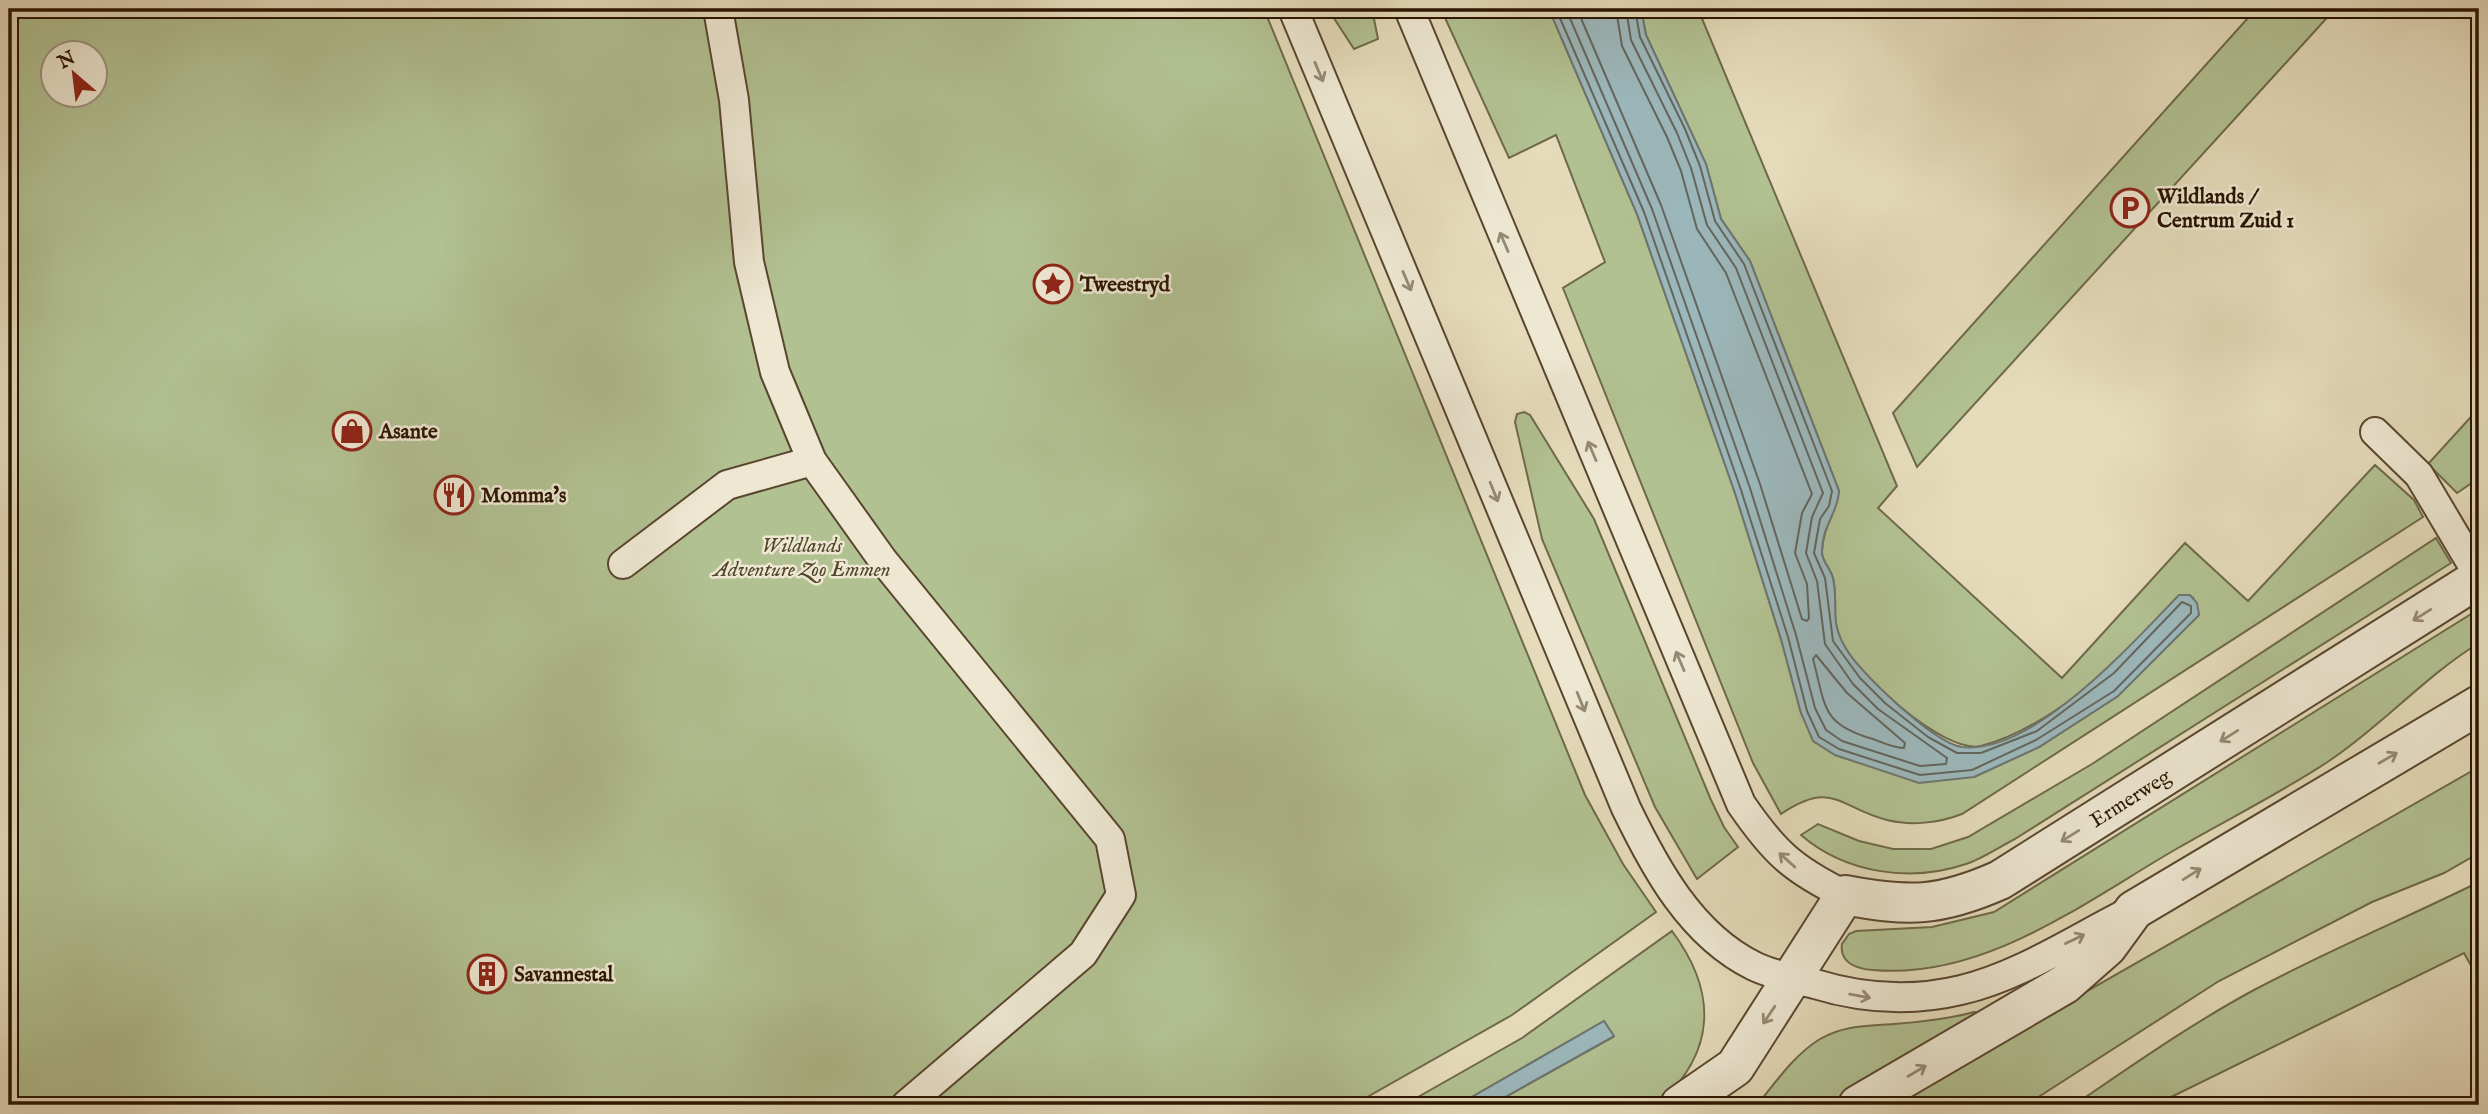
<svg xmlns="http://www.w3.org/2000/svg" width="2488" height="1114" font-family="'IM FELL English',serif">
  <rect width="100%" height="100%" fill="#e5dbbb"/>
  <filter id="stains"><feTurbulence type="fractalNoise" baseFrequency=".00286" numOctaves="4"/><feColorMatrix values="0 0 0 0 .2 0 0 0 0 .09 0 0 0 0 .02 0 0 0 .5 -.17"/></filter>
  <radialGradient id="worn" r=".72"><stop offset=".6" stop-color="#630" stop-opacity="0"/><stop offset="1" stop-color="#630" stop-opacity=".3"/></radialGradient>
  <path fill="#b2c192" stroke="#6e6a49" stroke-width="2" fill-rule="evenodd" d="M9 9H1264L1585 795 1623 864 1656 912 1512 1015 1353 1105H9ZM52 52H94V94H52Z
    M1328 9H1372L1378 39 1354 49Z
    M1441 9H1549L1637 214 1735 493 1781 639 1801 713 1835 755 1876 768 1974 777 2039 747 2118 696 2199 615 2193 598C2134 647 2056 727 1981 746 1944 755 1854 672 1839 638 1831 618 1839 595 1832 575 1829 567 1821 560 1822 551 1823 528 1835 512 1839 491L1750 261 1721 219 1706 164 1646 35 1641 9H1698L1897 486 1878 508 2062 678 2185 543 2248 601 2375 465 2414 500 2423 517 1962 814C1939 823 1911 826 1887 820 1839 808 1833 779 1781 814L1753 763 1563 288 1605 262 1556 135 1509 158Z
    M2256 9H2335L1917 467 1893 413Z
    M2479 408V478L2457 493 2428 464Z
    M1524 412 1530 415 1594 519 1711 800 1724 827 1738 847 1697 879 1655 807 1542 539 1515 422 1517 414Z
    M2436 538 2451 563 2015 839C1999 847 1982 859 1966 864 1910 883 1845 873 1801 835L1818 824 1859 841 1893 849H1931L1968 837 2092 764Z
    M2479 609V643C2425 676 2382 726 2329 761 2281 793 2228 819 2178 848 2086 901 1985 980 1873 970 1857 969 1839 963 1842 944L1849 934 1856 931 1932 927 1994 912Z
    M2479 767V853L2444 873 2372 902 2219 981 2026 1105H1888Z
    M2479 882V980L2464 953 2155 1105H2074C2133 1065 2191 1024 2254 990 2327 951 2404 919 2479 882Z
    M1672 931C1718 993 1716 1052 1658 1105H1491L1613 1037 1604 1021 1458 1105H1404L1522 1038Z
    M1974 1012 1978 1013 1976 1022 1829 1105H1757C1776 1082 1794 1055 1820 1039 1844 1025 1868 1026 1894 1024 1921 1022 1948 1019 1974 1012Z"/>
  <path fill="#9cb8bc" stroke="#6e7671" stroke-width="2" d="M1549 9H1641L1646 35 1706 164 1721 219 1750 261 1839 491C1838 513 1822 526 1822 551 1821 560 1829 567 1832 575 1837 589 1834 608 1836 623 1840 649 1862 670 1880 688 1896 704 1940 744 1962 747 2034 755 2133 642 2179 595H2190L2197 603 2199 615 2118 696 2039 747 1974 777 1919 783 1835 755 1813 741 1801 713 1781 639 1735 493 1637 214Z
    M1604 1021 1614 1036 1491 1105H1458Z"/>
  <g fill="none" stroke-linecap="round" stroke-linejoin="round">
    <path stroke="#63665e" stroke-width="2" d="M1556 9 1644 212 1741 490 1788 637 1807 711 1819 737 1839 749 1920 775 1972 770 2036 740 2114 691 2191 613V606L2182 602 2114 673 2037 731 1981 753H1957L1928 737 1885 703 1860 678 1833 641 1825 578 1814 553 1820 519 1829 506 1832 491 1744 264 1715 221 1700 166 1685 129 1640 37 1635 9
      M1566 9 1652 209 1750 488 1796 635 1815 708 1826 730 1842 741 1920 766 1946 764 1947 758 1878 709 1853 684 1825 644 1817 581 1806 553 1812 517 1823 493 1736 268 1707 225 1691 168 1677 133 1631 40 1626 9
      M1577 9 1661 205 1760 484 1802 619 1807 621 1809 618 1807 584 1795 553 1802 513 1812 494 1726 273 1697 229 1681 171 1667 137 1622 46 1616 9
      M1816 655 1847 693 1905 743 1904 748C1894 748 1883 743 1873 739 1821 724 1826 707 1813 659Z"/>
    <defs>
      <path id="service" d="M718 9 734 100 749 262 775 372 812 461
        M1293 9 1626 808C1655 868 1691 935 1754 966 1772 975 1795 979 1815 984 1864 999 1911 1002 1961 990 2020 976 2075 939 2129 912
        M1409 9 1741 804C1774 852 1792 869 1845 895
        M2375 432 2419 475 2479 576
        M623 564 727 485 812 461 882 559 1110 839 1121 895 1083 954 906 1105"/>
      <g id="tertiary">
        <path id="s1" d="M1680 1105 1735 1067 1845 895C1909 907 1939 907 2000 880L2479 578"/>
        <path d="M1858 1105 2065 984 2107 947 2134 910 2479 705"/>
      </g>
    </defs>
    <use href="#service" stroke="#59462f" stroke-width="32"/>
    <use href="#tertiary" stroke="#59462f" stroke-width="42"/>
    <use href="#service" stroke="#eee8d3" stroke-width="28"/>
    <use href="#tertiary" stroke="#eee8d3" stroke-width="38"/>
  </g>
  <defs><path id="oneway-shaft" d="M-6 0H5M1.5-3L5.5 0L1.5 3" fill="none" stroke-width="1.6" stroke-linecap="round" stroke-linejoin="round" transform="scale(1.75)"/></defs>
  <g stroke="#968974">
    <use href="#oneway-shaft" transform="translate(1319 72) rotate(67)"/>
    <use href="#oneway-shaft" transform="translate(1504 242) rotate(-113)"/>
    <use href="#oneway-shaft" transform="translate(1407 281) rotate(67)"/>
    <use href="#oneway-shaft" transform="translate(1592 451) rotate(-113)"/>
    <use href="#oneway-shaft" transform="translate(1494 492) rotate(68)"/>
    <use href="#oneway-shaft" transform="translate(2422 615) rotate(148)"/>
    <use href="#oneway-shaft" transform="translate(1680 661) rotate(-113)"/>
    <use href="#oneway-shaft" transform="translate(1581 702) rotate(68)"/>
    <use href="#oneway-shaft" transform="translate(2229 736) rotate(148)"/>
    <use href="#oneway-shaft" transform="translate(2388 758) rotate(-30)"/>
    <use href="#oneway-shaft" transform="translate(2070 836) rotate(148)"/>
    <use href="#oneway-shaft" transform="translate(1787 860) rotate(-138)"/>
    <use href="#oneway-shaft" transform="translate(2192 874) rotate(-32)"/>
    <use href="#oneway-shaft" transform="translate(2075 939) rotate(-26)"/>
    <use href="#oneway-shaft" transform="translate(1860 996) rotate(10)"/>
    <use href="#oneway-shaft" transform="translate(1769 1015) rotate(124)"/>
    <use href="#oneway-shaft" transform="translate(1917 1071) rotate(-31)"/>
  </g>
  <defs>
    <symbol id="parking-ring" viewBox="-11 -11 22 22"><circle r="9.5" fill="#eee8d3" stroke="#8f2418" stroke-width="1.5"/><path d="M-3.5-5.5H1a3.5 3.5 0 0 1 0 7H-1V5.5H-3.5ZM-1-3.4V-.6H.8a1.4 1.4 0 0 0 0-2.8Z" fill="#8f2418"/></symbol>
    <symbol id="sight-ring" viewBox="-11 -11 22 22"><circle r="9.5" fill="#eee8d3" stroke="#8f2418" stroke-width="1.5"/><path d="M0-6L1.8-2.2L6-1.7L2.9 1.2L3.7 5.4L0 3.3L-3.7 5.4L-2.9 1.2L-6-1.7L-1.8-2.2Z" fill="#8f2418"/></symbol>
    <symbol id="shop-ring" viewBox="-11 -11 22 22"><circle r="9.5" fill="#eee8d3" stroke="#8f2418" stroke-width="1.5"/><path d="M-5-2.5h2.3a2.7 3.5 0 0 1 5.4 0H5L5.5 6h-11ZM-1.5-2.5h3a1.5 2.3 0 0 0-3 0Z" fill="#8f2418"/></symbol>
    <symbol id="restaurant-ring" viewBox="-11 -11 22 22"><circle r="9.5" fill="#eee8d3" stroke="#8f2418" stroke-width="1.5"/><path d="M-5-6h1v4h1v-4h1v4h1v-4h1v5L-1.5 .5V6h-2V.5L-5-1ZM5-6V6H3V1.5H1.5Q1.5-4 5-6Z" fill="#8f2418"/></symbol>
    <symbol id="building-ring" viewBox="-11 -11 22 22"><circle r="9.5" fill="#eee8d3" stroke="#8f2418" stroke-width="1.5"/><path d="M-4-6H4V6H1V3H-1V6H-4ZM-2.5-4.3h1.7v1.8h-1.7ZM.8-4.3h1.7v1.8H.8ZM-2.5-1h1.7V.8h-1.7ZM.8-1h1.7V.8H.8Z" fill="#8f2418"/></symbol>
  </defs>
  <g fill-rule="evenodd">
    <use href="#parking-ring" x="2108" y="186" width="44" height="44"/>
    <use href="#sight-ring" x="1031" y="262" width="44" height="44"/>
    <use href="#shop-ring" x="330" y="409" width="44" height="44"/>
    <use href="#restaurant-ring" x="432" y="473" width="44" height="44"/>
    <use href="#building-ring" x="465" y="952" width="44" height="44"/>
  </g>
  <g text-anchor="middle" stroke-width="5" stroke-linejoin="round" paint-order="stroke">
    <g font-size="21" font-weight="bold" fill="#2a1400" stroke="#eee8d3" text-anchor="start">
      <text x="2157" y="203">Wildlands /<tspan x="2157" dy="24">Centrum Zuid 1</tspan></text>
      <text x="1080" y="291">Tweestryd</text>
      <text x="379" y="438">Asante</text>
      <text x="481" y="502">Momma's</text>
      <text x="514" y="981">Savannestal</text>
    </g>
    <g font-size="21" font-style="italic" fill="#53482c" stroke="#eee8d3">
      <text x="802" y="552">Wildlands<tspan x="802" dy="24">Adventure Zoo Emmen</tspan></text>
    </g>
    <g font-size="21" fill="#2a1400" stroke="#eee8d3">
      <text dy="7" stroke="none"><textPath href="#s1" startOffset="584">Ermerweg</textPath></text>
    </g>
  </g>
  <rect width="2488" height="1114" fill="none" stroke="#e5dbbb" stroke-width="35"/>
  <rect x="10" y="10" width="2467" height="1093" fill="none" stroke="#2a1400" stroke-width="3.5"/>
  <rect x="18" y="18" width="2453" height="1079" fill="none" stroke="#2a1400" stroke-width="2"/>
  <g transform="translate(74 74) rotate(332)"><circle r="33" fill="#eee8d3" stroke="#a0937f" stroke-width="2"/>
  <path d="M0-5L12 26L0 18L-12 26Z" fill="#8f2418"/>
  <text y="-10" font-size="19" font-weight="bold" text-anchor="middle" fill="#2a1400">N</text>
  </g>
  <rect width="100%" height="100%" filter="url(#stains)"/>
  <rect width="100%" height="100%" fill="url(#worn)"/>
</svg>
